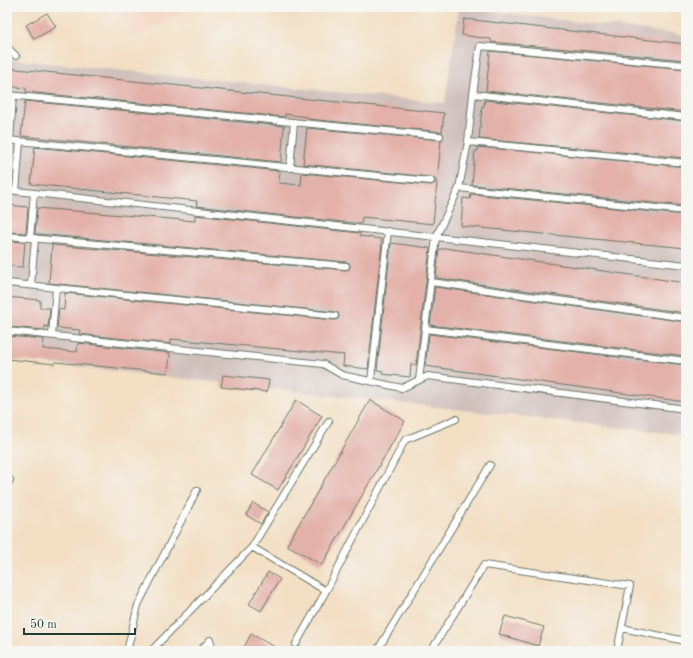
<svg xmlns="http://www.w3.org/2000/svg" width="693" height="658" font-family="'Old Standard TT',serif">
  <rect width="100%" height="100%" fill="#f6f6f2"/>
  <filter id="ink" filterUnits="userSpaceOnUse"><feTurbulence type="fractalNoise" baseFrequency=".025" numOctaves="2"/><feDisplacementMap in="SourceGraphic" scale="8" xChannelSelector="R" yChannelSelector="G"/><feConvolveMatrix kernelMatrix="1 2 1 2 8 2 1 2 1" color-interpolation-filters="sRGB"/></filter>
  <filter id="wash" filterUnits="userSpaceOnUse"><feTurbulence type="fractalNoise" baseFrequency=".012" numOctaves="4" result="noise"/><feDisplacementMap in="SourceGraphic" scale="16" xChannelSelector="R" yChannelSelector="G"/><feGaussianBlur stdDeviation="0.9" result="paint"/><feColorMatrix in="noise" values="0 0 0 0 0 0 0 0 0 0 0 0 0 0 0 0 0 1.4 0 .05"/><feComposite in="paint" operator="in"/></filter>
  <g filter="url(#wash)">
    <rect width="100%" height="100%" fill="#f3dfc4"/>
    <path fill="#f4d3c0" d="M103 7H194L134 39 118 8 107 14Z"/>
    <path fill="#d0c0bc" d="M459 8 686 35V435L7 359V59L445 103Z"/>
    <g id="blocks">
      <path fill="#e3b1a9" d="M47 13 56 27 34 39 26 25Z
        M464 19 686 44V60L491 42V39L462 35Z
        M490 51 686 69V112L486 91Z
        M7 68 444 113 442 132 308 119V117L285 114V117L26 92V88L7 86Z
        M485 100 686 121V158L479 139 482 106H484Z
        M25 101 284 126 281 162 21 136Z
        M307 128 441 140 433 224 362 217 361 224 196 206 197 201 31 184 35 147 280 171 279 183 301 185 302 173 431 185 435 183V179L431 177 303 164Z
        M478 147 686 167V206L472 185 475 151H478Z
        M471 194 686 215V248L461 226 463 198 470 199Z
        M7 205 28 207 26 233 7 232Z
        M37 208 195 221V215L360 233V236L381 239V242H382L368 369 343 366 344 355 171 339V344L79 334 80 330 57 328 59 309 64 310 65 293 335 320 338 319 339 316 338 313 335 312 49 283 52 245 346 270 349 269 350 266 349 263 346 262 37 234H35Z
        M7 241 25 242 23 267 7 266Z
        M391 243 430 248 416 365 411 364 410 377 382 374 383 371 377 370Z
        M445 248 686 283V313L436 278 439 249H445Z
        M435 287 686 322V356L430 325Z
        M7 297 40 300V308H50L48 327 45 326V330L7 327Z
        M429 334 686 365V402L425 366Z
        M7 336 44 339 43 349 77 352 78 343 170 353 168 373 55 362V364L7 359Z
        M223 375 269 380 267 392 221 387Z
        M296 400 322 416 278 490 252 475Z
        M370 400 405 421 322 565 287 545Z
        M253 503 268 512 261 524 246 515Z
        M268 572 280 579 261 611 249 604Z
        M505 616 544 627 538 646 499 634Z
        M251 634 282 651H242Z"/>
    </g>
  </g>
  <g filter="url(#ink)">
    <use href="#blocks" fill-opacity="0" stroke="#697666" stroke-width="1"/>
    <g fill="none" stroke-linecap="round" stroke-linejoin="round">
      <defs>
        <path id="lane" d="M7 47 16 56
          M473 94 686 117
          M7 95 440 136
          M7 140 431 181
          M10 141 13 95
          M468 142 686 163
          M290 168 294 122
          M459 188 686 211
          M7 190 436 237 686 265
          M16 191 20 142
          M7 236 346 266
          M30 238 34 193
          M431 282 686 318
          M7 283 335 316
          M31 285 35 238
          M425 329 686 361
          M7 331 323 364 342 375 402 388 428 376 686 409
          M52 335 56 288
          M419 380 436 237 459 188 468 142 473 94 480 46 686 65
          M371 381 388 231
          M7 485 10 480
          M252 547 329 421
          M622 628 686 641
          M296 644 326 591 405 440 456 419
          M127 651 138 605 197 490
          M151 651 252 547 326 591
          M200 651 210 640 213 651
          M377 651 490 465
          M431 651 484 565 630 586 617 651"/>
      </defs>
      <use href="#lane" stroke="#697666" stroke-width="8"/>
      <use href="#lane" stroke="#fff" stroke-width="6"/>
    </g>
  </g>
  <rect width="693" height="658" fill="none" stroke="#f6f6f2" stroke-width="24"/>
  <path d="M24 628v6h111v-6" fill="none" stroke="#1f3d34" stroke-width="2"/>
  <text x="30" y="628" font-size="12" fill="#1f3d34" stroke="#f6f6f2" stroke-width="3" paint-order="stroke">50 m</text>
</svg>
